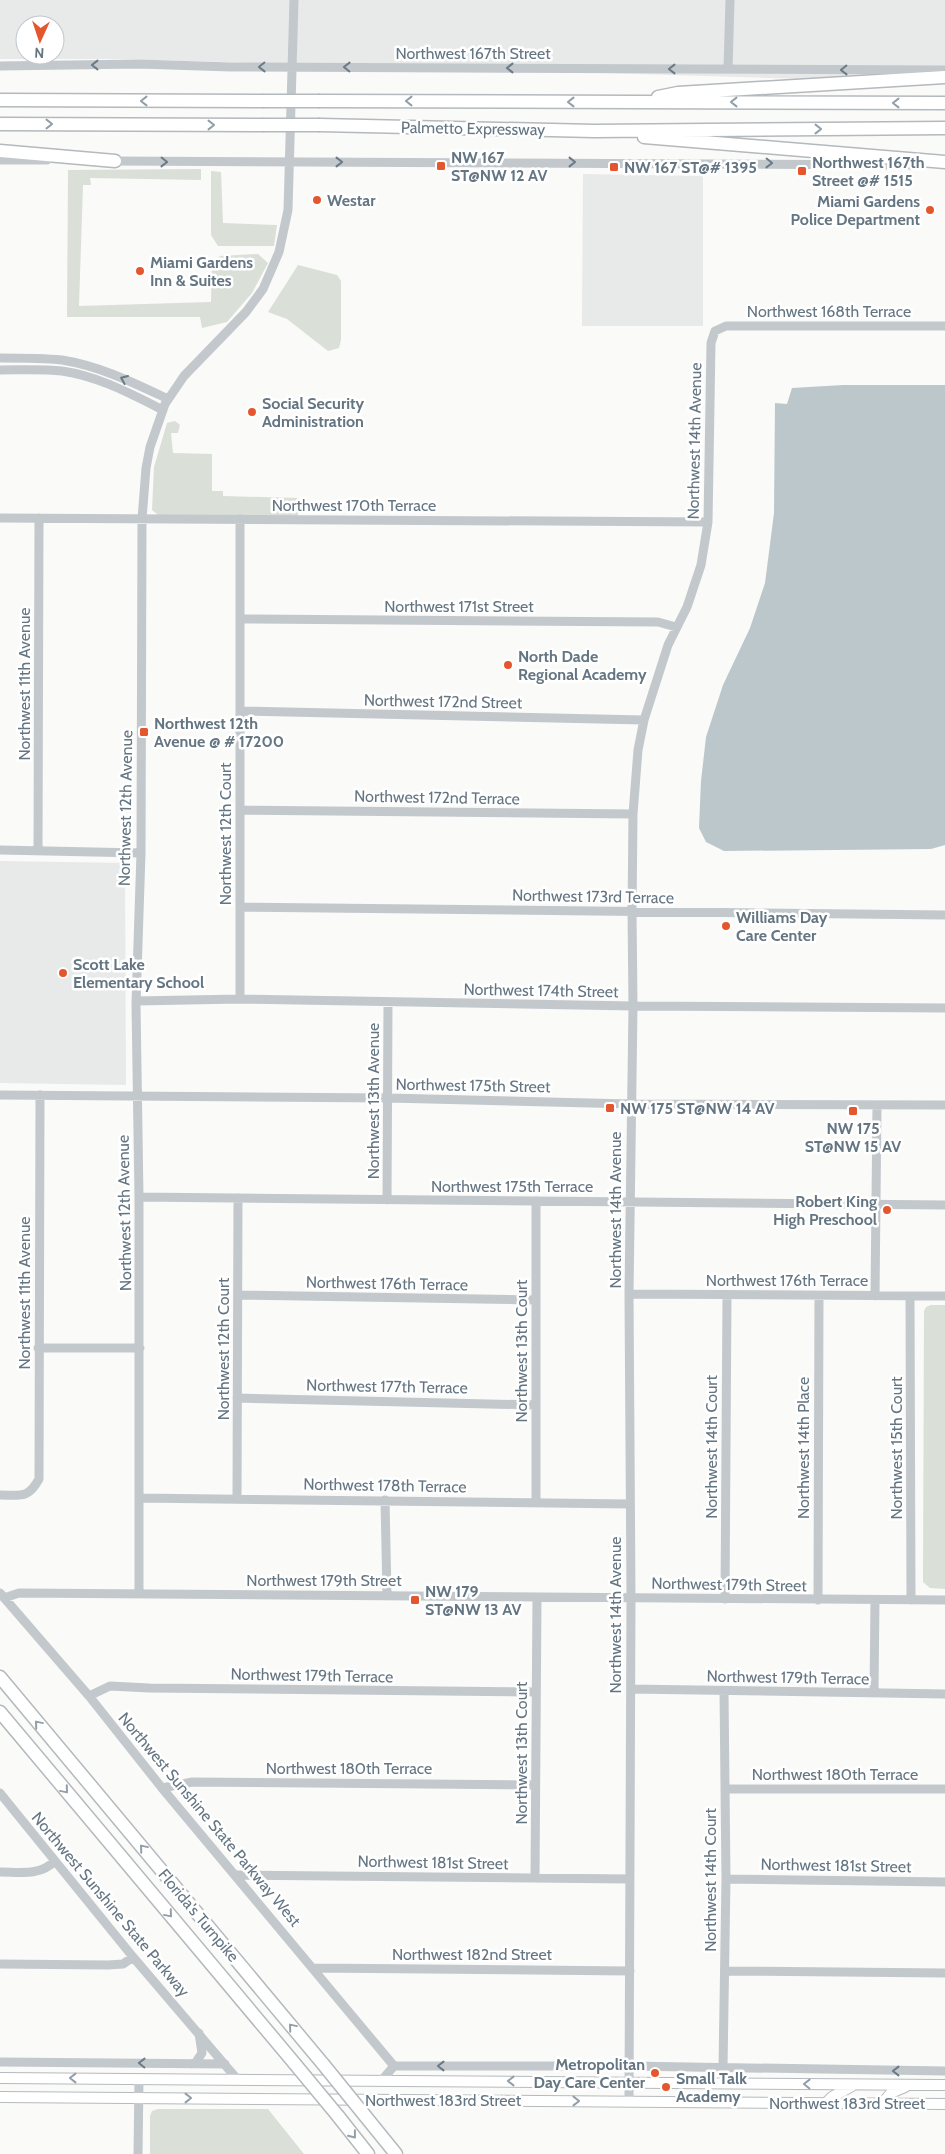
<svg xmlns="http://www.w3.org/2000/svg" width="945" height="2154" font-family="Cabin,sans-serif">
  <rect width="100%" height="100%" fill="#fafaf8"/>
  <path fill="#e8e9e9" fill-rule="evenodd" d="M0 0H945V83L122 59H0ZM25 25H55V55H25Z
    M583 174 703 176V326H582Z
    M0 861 125 863 126 1085 0 1083Z"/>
  <path fill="#dadfd7" d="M201 169V180L90 178 91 185H83L79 306 211 302 212 264 220 256 258 254 268 263 252 293 227 322 202 328 200 317H67L68 170Z
    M211 171 221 172 223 223 277 225 274 246H218L211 235Z
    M298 265 337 275 341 281V340L339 348 328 351 287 319 268 312Z
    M175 421 180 425 178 433H171L173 453 212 454V491H223V496L298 498V517L158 515 152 510 154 467 167 423Z
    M931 1305H945V1589L930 1588 923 1582 924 1311 926 1307Z
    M158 2109H268L304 2154H150V2116L152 2111Z"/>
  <path fill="#bbc7cb" d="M843 385H945V845L931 849 724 851 706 842 699 828 701 781 706 737 723 685 750 628 765 583 774 513 775 403 787 404 792 388Z"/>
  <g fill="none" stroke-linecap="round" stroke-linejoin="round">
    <defs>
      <path id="major" d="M0 2078 945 2085
        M0 2097 945 2104
        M826 2103 832 2097 852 2086
        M882 2104 891 2093 905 2087"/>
      <path id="highway" d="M658 97 678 93 945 77
        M0 100 263 101
        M320 101 945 103
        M0 124 263 125
        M320 125 594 131 945 128
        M644 137 945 162
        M0 151 115 161
        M0 1677 323 2064
        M0 1712 295 2064
        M338 2116 368 2154
        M366 2117 396 2154"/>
    </defs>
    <use href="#major" stroke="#b5babe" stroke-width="12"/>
    <use href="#highway" stroke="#b4b9bd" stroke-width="15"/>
    <path stroke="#c3c8cc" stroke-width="9" d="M0 66 139 64 231 67 945 70
      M728 69 730 0
      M0 160H47
      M110 161 920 165
      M0 358C21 358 42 358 62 360 100 366 134 383 168 399
      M0 370C21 370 42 369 62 371 98 376 131 394 163 410
      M0 518 708 522
      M240 519V999
      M240 619 658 622 676 627
      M241 711 644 720
      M241 810 633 814
      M0 850 141 853
      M38 850 39 518
      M240 907 945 915
      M136 1001 240 999 633 1006 945 1008
      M0 1095 388 1098 631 1104 945 1105
      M139 1197 945 1205
      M387 1200 388 1003
      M536 1201V1502
      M629 1294 945 1296
      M238 1295 536 1300
      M875 1296 877 1105
      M910 1296 911 1600
      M38 1348H140
      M237 1398 536 1405
      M0 1495C21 1495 28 1499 39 1479L40 1095
      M139 1498 630 1504
      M237 1499 238 1198
      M385 1500 387 1595
      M0 1593 89 1696 162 1788 394 2066
      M139 1593V1197L136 1004 141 853 142 519 146 468 150 447 165 404 184 376 246 312 263 289 279 252 288 210 294 0
      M4 1598 19 1593 945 1600
      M725 1599 727 1295
      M818 1600 819 1296
      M631 1689 945 1694
      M874 1693 875 1600
      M89 1696 110 1686 149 1688 536 1692
      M162 1788 192 1782 535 1785
      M725 1789H945
      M0 1793 133 1957 237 2079
      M0 1872C20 1872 40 1876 55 1861
      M237 1875 630 1879
      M535 1878 537 1597
      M726 1879 945 1882
      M0 1964 108 1965 123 1964 133 1957
      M314 1968 630 1971
      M725 1971 945 1973
      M0 2062 225 2064
      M192 2064 196 2062 202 2053 199 2033
      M394 2066H629L945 2071
      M723 2068 726 1879 724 1691
      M382 2080 394 2066
      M629 2101 631 1597 629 1294 633 1006 632 912 633 814 638 750 644 720 668 645 687 607 701 565 708 522 711 343 715 331 726 326H945
      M138 2154 139 2079"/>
    <use href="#major" stroke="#fff" stroke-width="10"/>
    <use href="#highway" stroke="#fff" stroke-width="12"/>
    <defs>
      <path id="highway-bridge" d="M263 101H320
        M263 125H320
        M295 2064 338 2116
        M323 2064 366 2117"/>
    </defs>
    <use href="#highway-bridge" stroke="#b4b9bd" stroke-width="15" stroke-linecap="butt"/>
    <use href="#highway-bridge" stroke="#fff" stroke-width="12"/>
  </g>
  <defs><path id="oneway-chevron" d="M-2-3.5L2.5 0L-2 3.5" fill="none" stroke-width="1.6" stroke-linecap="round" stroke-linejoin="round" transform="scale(1.25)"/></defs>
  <g stroke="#6a7a87">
    <use href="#oneway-chevron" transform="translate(95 65) rotate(180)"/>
    <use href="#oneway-chevron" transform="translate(262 67) rotate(179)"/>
    <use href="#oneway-chevron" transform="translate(347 67) rotate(-179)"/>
    <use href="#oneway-chevron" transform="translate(510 68) rotate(-180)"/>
    <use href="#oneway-chevron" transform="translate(672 69) rotate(-180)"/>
    <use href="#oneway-chevron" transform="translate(844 70) rotate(179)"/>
    <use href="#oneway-chevron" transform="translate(164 162) rotate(1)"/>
    <use href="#oneway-chevron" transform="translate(339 162)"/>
    <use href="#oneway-chevron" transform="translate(572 162)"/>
    <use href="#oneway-chevron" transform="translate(769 163) rotate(1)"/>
    <use href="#oneway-chevron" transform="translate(124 379) rotate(-157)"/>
    <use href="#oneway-chevron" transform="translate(142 2063) rotate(-179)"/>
    <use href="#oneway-chevron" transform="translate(441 2066) rotate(-180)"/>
    <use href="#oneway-chevron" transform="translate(896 2071) rotate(-180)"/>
  </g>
  <g stroke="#939fa8">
    <use href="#oneway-chevron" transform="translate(144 101) rotate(-180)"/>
    <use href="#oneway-chevron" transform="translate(409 101) rotate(-180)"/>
    <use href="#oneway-chevron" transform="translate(571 102) rotate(-180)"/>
    <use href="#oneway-chevron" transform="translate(734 102) rotate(-180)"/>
    <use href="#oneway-chevron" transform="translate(896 103) rotate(-180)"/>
    <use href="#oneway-chevron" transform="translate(49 124)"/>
    <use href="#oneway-chevron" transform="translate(211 125)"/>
    <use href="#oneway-chevron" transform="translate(818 129)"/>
    <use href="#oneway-chevron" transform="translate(38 1724) rotate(-130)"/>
    <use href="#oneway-chevron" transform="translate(65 1790) rotate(50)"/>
    <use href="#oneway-chevron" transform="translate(143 1848) rotate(-130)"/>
    <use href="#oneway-chevron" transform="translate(169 1914) rotate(50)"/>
    <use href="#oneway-chevron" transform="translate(292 2027) rotate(-130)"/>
    <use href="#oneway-chevron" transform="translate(73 2078) rotate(-180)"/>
    <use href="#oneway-chevron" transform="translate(511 2081) rotate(-180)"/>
    <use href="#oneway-chevron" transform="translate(807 2084) rotate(-179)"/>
    <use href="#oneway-chevron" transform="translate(188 2098)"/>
    <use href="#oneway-chevron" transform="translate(576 2101)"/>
    <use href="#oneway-chevron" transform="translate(353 2135) rotate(52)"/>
  </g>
  <g fill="#e4572e" stroke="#fff" stroke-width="2">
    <rect x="436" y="161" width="10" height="10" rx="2.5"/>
    <rect x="609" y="162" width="10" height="10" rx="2.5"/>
    <rect x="797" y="166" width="10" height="10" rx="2.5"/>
    <circle cx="317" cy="200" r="5"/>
    <circle cx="930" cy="210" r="5"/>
    <circle cx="140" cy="271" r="5"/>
    <circle cx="252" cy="412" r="5"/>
    <circle cx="508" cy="665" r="5"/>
    <rect x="139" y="727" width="10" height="10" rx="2.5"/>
    <circle cx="726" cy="926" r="5"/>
    <circle cx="63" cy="973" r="5"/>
    <rect x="605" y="1103" width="10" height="10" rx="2.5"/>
    <rect x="848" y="1106" width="10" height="10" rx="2.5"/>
    <circle cx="887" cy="1210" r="5"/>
    <rect x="410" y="1595" width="10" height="10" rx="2.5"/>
    <circle cx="655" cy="2073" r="5"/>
    <circle cx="666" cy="2087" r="5"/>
  </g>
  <g text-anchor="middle" stroke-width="5" stroke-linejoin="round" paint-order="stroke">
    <g font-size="16" fill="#657683" stroke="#fff">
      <text x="473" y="59">Northwest 167th Street</text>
      <text transform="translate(473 128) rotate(1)" y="6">Palmetto Expressway</text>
      <text x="829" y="317">Northwest 168th Terrace</text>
      <text transform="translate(694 441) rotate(-89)" y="6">Northwest 14th Avenue</text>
      <text x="354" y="511">Northwest 170th Terrace</text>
      <text x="459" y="612">Northwest 171st Street</text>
      <text transform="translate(24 684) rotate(-90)" y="6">Northwest 11th Avenue</text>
      <text transform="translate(443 701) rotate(1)" y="6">Northwest 172nd Street</text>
      <text transform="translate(437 797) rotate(1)" y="6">Northwest 172nd Terrace</text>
      <text transform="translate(125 808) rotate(-89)" y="6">Northwest 12th Avenue</text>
      <text transform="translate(225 834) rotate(-90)" y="6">Northwest 12th Court</text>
      <text transform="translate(593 896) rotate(1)" y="6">Northwest 173rd Terrace</text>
      <text transform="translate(541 990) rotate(1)" y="6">Northwest 174th Street</text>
      <text transform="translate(473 1085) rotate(1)" y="6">Northwest 175th Street</text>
      <text transform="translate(373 1101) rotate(-90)" y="6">Northwest 13th Avenue</text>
      <text x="512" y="1192">Northwest 175th Terrace</text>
      <text transform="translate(615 1210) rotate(-90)" y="6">Northwest 14th Avenue</text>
      <text transform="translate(124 1213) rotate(-91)" y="6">Northwest 12th Avenue</text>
      <text x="787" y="1286">Northwest 176th Terrace</text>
      <text transform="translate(387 1283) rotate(1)" y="6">Northwest 176th Terrace</text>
      <text transform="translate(24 1293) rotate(-90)" y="6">Northwest 11th Avenue</text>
      <text transform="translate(223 1349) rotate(-90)" y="6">Northwest 12th Court</text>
      <text transform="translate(521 1351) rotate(-90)" y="6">Northwest 13th Court</text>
      <text transform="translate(387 1386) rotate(1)" y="6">Northwest 177th Terrace</text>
      <text transform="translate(711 1447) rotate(-90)" y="6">Northwest 14th Court</text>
      <text transform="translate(803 1448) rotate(-90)" y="6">Northwest 14th Place</text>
      <text transform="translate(896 1448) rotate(-90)" y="6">Northwest 15th Court</text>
      <text transform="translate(385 1485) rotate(1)" y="6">Northwest 178th Terrace</text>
      <text x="324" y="1586">Northwest 179th Street</text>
      <text transform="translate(729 1584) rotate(1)" y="6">Northwest 179th Street</text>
      <text transform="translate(615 1615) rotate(-90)" y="6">Northwest 14th Avenue</text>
      <text transform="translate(312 1675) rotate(1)" y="6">Northwest 179th Terrace</text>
      <text transform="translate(788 1677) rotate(1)" y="6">Northwest 179th Terrace</text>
      <text transform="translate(521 1753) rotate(-90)" y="6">Northwest 13th Court</text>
      <text x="349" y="1774">Northwest 180th Terrace</text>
      <text x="835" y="1780">Northwest 180th Terrace</text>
      <text transform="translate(210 1819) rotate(50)" y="6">Northwest Sunshine State Parkway West</text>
      <text transform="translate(433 1862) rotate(1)" y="6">Northwest 181st Street</text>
      <text transform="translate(836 1865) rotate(1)" y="6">Northwest 181st Street</text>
      <text transform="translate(710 1880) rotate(-90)" y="6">Northwest 14th Court</text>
      <text transform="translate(111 1904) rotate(50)" y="6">Northwest Sunshine State Parkway</text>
      <text transform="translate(199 1915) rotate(50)" y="6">Florida's Turnpike</text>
      <text x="472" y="1960">Northwest 182nd Street</text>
      <text x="443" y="2106">Northwest 183rd Street</text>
      <text x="847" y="2109">Northwest 183rd Street</text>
    </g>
    <g font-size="16" font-weight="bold" fill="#657683" stroke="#fff" text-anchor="start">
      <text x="451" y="163">NW 167<tspan x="451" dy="18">ST@NW 12 AV</tspan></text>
      <text x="812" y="168">Northwest 167th<tspan x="812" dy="18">Street @# 1515</tspan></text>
      <text x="624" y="173">NW 167 ST@# 1395</text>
      <text x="327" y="206">Westar</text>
      <text x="920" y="207" text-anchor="end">Miami Gardens<tspan x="920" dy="18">Police Department</tspan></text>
      <text x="150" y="268">Miami Gardens<tspan x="150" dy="18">Inn &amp; Suites</tspan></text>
      <text x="262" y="409">Social Security<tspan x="262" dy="18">Administration</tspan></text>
      <text x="518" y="662">North Dade<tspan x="518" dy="18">Regional Academy</tspan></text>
      <text x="154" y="729">Northwest 12th<tspan x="154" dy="18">Avenue @ # 17200</tspan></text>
      <text x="736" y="923">Williams Day<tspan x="736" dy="18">Care Center</tspan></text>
      <text x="73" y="970">Scott Lake<tspan x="73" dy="18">Elementary School</tspan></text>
      <text x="620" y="1114">NW 175 ST@NW 14 AV</text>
      <text x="853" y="1134" text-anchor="middle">NW 175<tspan x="853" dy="18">ST@NW 15 AV</tspan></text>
      <text x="877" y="1207" text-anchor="end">Robert King<tspan x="877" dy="18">High Preschool</tspan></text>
      <text x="425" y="1597">NW 179<tspan x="425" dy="18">ST@NW 13 AV</tspan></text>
      <text x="645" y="2070" text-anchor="end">Metropolitan<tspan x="645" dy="18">Day Care Center</tspan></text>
      <text x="676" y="2084">Small Talk<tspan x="676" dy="18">Academy</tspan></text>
    </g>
  </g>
  <g transform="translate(40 40) rotate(183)"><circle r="24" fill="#ffffff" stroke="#c1c8cd"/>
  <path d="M0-4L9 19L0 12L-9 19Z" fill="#e4572e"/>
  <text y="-8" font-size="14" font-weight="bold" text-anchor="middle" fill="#657683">N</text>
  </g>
</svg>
